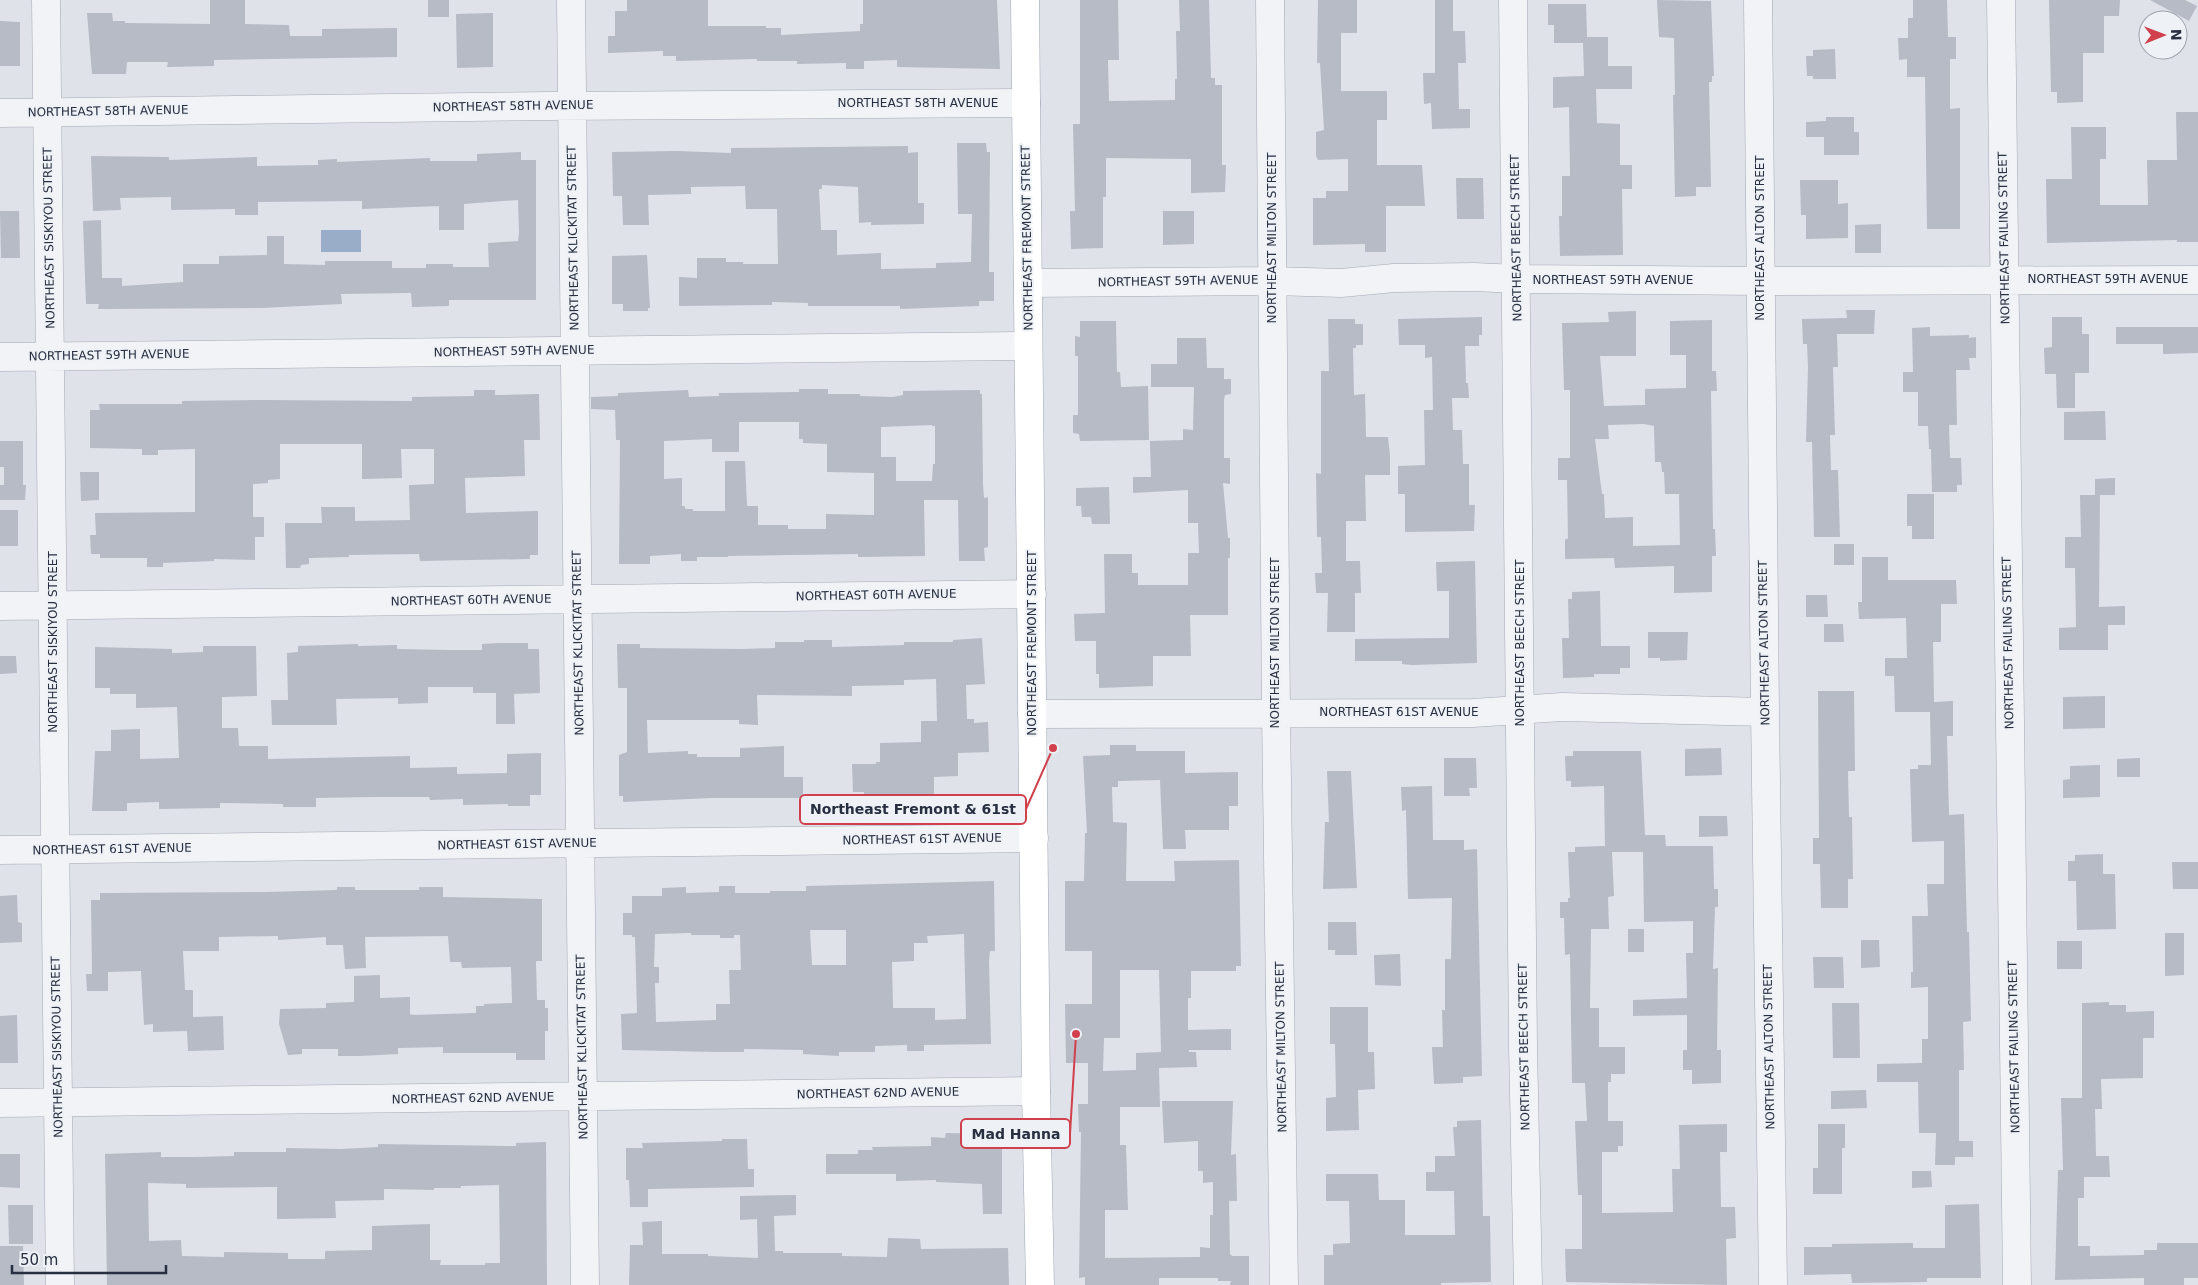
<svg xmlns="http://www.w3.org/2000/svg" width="2198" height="1285" font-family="'DejaVu Sans',sans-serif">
  <rect width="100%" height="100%" fill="#dfe2e9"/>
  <path fill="#99adc9" d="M321 230H361V252H321Z"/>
  <path fill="#b6bbc5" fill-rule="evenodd" d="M210 0H245V24L289 25 290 36H322V29L397 28V57L214 60V66L167 67 168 62H127L126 74H92L87 13H112L113 21H125V23L210 24Z
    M428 0H449V17H428Z
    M627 0H708V26H766V28H781V35L860 31V24H863V0H997L1000 69 897 67V60L864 61V69H846V63L797 64V61H757V59L676 61V56H663V51L608 53V36H615V11H627Z
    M1080 0H1118L1119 60H1108L1109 101 1175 100V79H1177L1176 31H1180L1179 0H1209L1211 78H1215V85H1222V165H1226L1225 192 1191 193V159L1106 158V197H1103V248L1071 249 1070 211H1075L1073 124H1080Z
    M1318 0H1357V33H1341V91H1387V120H1377V165H1422L1425 206H1386V252H1365V244L1313 245V198H1326V191H1348V159L1318 160 1316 156V132L1324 130 1320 63H1317Z
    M1435 0H1453V31H1465L1466 63H1458L1459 109H1470V128L1432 129 1431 103 1424 104 1423 73H1435Z
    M1657 0 1711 1 1714 76H1712V82H1709L1711 187H1696V196L1675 197 1673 95H1675L1674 38 1659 37Z
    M1913 0H1947L1948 37H1956V59H1950V109L1960 108V229H1927L1925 77H1907V59L1899 60 1898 38H1908V18H1913Z
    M2049 0H2120L2119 16H2104V53H2083V102L2057 103V92H2051Z
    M2150 0H2185L2197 6 2189 21Z
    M1548 4H1586L1587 37H1608V66H1632V89H1596L1597 123 1620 124V165H1632V189H1622L1623 255 1560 256 1559 216H1562V176H1570L1569 107 1553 108V77L1584 76 1583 43H1554V25H1548Z
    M493 13V67L457 68 456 14Z
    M0 21 20 22V66H0Z
    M1835 49 1836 79H1813V76H1807L1806 56H1813V50Z
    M2176 112H2198V242H2177V240L2047 243 2046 179H2072L2071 127H2106V159H2100V205H2148L2147 160H2177Z
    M1826 117H1854V132H1859V155H1824V137H1806V122L1826 121Z
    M957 143H986L987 152H990L989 272H994V301H979V306L900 309V306H808V303L772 302V305L679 306V277L697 278V258H726V262H743V264H778L777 209H746L745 186 691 187V194L648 195 649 225H623L622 196H613L612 152 677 151 731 153V148L908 146V153L918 152V203H924V224L871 225V222L859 223 858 187 822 185V189H819L821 230H837V255L881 253V269L936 268V263L971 262 972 214H958Z
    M521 152V160H536V300H449V306L412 307 411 293 341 294 342 304 262 308 98 309 99 304H86L83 221 101 220 102 278H122V286L183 282V264H219V256L267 255V236H284V264L325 265V261H392V268H426V264H453V267H489L488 243 518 241 519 233 518 200 464 204V230H439V206L362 209V201L258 202V215H235V209L171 210V197L120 198 121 210 93 211 91 156 169 157V160L257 157V166L318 165V160L337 159V162L430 158V161H477V154Z
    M1456 178H1483L1484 219H1457Z
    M1800 180H1838V204L1848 203V238L1806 239V215H1801Z
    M0 211H19L20 258H1Z
    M1163 211H1194V244L1163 245Z
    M1881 224V253H1855V225Z
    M647 255 650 308H648V311H623V304H612V256Z
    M1846 310H1875L1874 334H1837L1838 367H1833L1835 435H1830L1831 470H1838L1840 537H1814L1812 442H1806L1808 367 1807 344H1803L1802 319 1847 318Z
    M1636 311V356H1600L1604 406 1645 405V389L1686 388V355H1670V321L1712 320V371H1716L1717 391H1711L1713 529H1715L1716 556H1712V592L1674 593V566L1615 568 1614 558 1565 559V539H1568L1567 480H1558V458H1570V390H1564L1562 323 1609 322 1608 312ZM1644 424 1654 426 1655 462H1661L1662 472H1664L1665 494H1679L1680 545 1633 546V517L1605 518 1604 494H1602L1595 439H1609L1608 425Z
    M1482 317V335H1479V346H1465L1466 383H1468L1469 398H1452L1453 430H1462L1463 464H1469V505H1475L1474 531 1405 532V494H1398V466L1425 465 1424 410H1433L1432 357 1425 358V345H1399L1398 319Z
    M2052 317H2082V334H2089V373H2075V408H2057L2056 374H2045L2044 348 2052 347Z
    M1328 319H1355V324H1363V345H1356V348H1353L1354 395 1365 394 1366 437H1388L1390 456V475H1365L1366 521H1346V561H1360L1361 593H1355V632H1327L1328 593H1316L1315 573H1322L1321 537H1317L1316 473 1321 474V371H1329Z
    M1080 321H1116L1117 372H1120L1121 387 1148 386 1149 440 1080 441 1079 434 1073 433V415H1078V356H1075V336L1080 337Z
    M1930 327V336L1969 335V338L1976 337V358H1969L1970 370H1956L1957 425H1949L1950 458H1961L1962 485H1957V492H1932L1931 449H1929L1928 426H1918V392H1903V372H1913L1912 328Z
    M2116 327H2198V353L2163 354V344H2116Z
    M1177 338H1206L1207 368H1224V379H1231V394L1225 395 1224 400V458H1230V484L1223 483 1228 538H1230V558H1228V615H1190L1191 656H1153V686L1099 688V674H1096V641H1075L1074 614 1105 613 1104 554H1132V573H1138V585H1188V553H1199L1198 523H1188V490L1133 493V477H1151L1150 441 1183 440V429L1193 430 1194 387H1151V364H1177Z
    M799 389H828V394H860V396L893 397 903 395V391L980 390V394H982L983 484 984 498 988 497V547L984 548 985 561H959L958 500H924L925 556 858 557V554L728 556V557H697V561H681V554L650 556V564H619L620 440H616L615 410 591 409V397L618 396V393L688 390 689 397 719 396V393L799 392ZM739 422H799V439H803V443L827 444V472L874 473V515L826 514V529H788V525H758V506H747L745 461H725V511H693V509H685V506H682V478L664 479V441L712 439V452H739ZM932 425V426H935V464H933L932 481H896V457H881V427Z
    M474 390H495V395L539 394 540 440H524L525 476 465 478 466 513 538 511V555H530V559L420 561 419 554 349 555V557L309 558V564L301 565 300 568H286L285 523H322L321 507H355V521L410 520 409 485 434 484V449H401L402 478 362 479V444H280V479L268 480V483L253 484V517H264V537H255V560L214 559V561L163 563V567H147V558H100V554H91L90 535H96L95 513 195 512V449L158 450V455H142V449H139L90 448V410H100L99 404H182V401L261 400 412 401V397L474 396Z
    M2105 411 2106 440H2064V412Z
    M0 441H23V485H26L25 500H0V485H4V467H0Z
    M80 472H99V500L81 501Z
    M2115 478V495H2095V479Z
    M1109 487 1110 524H1092L1091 517H1082L1081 506H1076V488Z
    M1907 494H1934V539H1912V526H1907Z
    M2080 495H2100L2099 607 2125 606V625H2108V650H2059V628L2076 627 2075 568H2065V537H2081Z
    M0 510H18V546H0Z
    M1834 544H1854V565H1834Z
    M1862 557H1888V580H1956L1957 604H1941V642H1933L1934 702 1953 701V736H1947L1949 815 1964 814 1967 932H1969L1971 1021 1963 1022 1964 1070H1959V1141H1973V1157H1955V1165H1935L1936 1133H1919L1918 1082H1877V1064L1922 1063V1039H1928V987L1911 988V972H1913L1912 916H1928L1927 884H1944V841L1912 842 1910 769H1918V765H1931L1930 712H1895L1894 676H1885V658H1907L1906 618 1859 619 1858 602H1862Z
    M1475 561 1477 663 1412 665 1402 664V661H1355V639L1449 638V591H1437L1436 562Z
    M1600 591 1601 646H1630V668H1620V674H1594V677L1563 678 1562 638H1569L1568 599H1572V592Z
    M1806 595H1827L1828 617H1806Z
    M1824 624H1843L1844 642H1824Z
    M1648 632H1688L1687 660 1660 661V658H1648Z
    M982 638 985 684 966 685 967 719H974V723L988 722 989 752 958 753V776L934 777V799H864V792H853L852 764H876V762H880V743L921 742V721H937L936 679 904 680V685L852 686V696L757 695 758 725 739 724V720H647L648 753 688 751V754H697V757H740V748L784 746V777H803V798H711L623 802V796H619V755L627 752V688H618L617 644H640V648L743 649 775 648V642H804V640H832V647L904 645V642H953V640Z
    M498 643H528V649H539L540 693 514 694 515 724H496V693H473V687H428V703L398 704V698L336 699 337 725H272L271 700H288L287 653 298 652V646L358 644V646L397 645V649L448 650H482V644Z
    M203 646H256L257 696 222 697V728H238L239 746H268V759L410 756V768L457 767V774L507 773V754L541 753V795H530V806H508V804L463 805V799L430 800 429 797H373L316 798V807H283V804L220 803V808L159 809V802L127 803V811H92L95 751H111V730L140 729V759L179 758 177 707 136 708V694H110V688H95V647L172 649V653L203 652Z
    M0 656H16L17 673 0 674Z
    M1818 691H1854L1855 771H1848L1849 817H1852L1853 879H1848V908H1821L1820 864H1813V838H1819Z
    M2105 696V728L2063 729V697Z
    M1110 745H1136V751H1185V773L1238 772V806H1229V830H1185L1186 849H1163L1160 780 1118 781V787H1112L1113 822 1127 823 1126 881H1175L1174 861 1239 860 1241 966H1236V971H1191V998H1188V1030L1231 1029V1050H1189V1052H1196L1197 1067 1159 1068 1160 1107H1120V1145H1126L1128 1210H1105V1258L1200 1257V1247L1210 1248V1215H1213V1182L1203 1183V1171H1198V1141L1164 1143 1162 1101H1233L1231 1155 1236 1154 1237 1201H1229L1230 1254 1232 1256H1249V1285H1230L1231 1281H1218V1278H1159V1285H1085V1277L1079 1278 1081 1132H1079L1078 1104H1088V1063H1066L1065 1004H1092V951H1065V881H1084L1085 833H1087L1083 756 1110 755ZM1120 970H1159L1161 1052 1136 1053V1070L1103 1071 1104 1038H1120Z
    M1721 748 1722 775 1685 776V749Z
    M1573 751H1641L1645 835H1665L1666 846H1713L1714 889H1718V907H1715L1713 969 1718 968 1717 1050H1721V1083L1692 1084V1070H1683V1050H1687V1015L1633 1016V1000L1687 998 1686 953H1693V921L1644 922 1643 852H1612L1614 896 1608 897 1609 929H1591L1590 1008H1599V1047H1625V1074H1611V1082H1608V1121H1623V1146H1618V1152H1602V1213L1673 1212 1672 1169H1680L1679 1125 1727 1124V1152H1720L1721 1207H1735L1736 1238 1726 1239 1727 1285 1566 1282 1565 1249H1582V1195H1578L1575 1121H1587L1585 1083H1572L1570 954 1565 955 1564 918H1560V902H1568V898H1570L1568 852H1575V847L1605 846 1604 786 1571 787V781H1566L1565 756H1573Z
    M1444 758H1476L1477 788H1469L1470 796H1444Z
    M2140 758V777H2117V759Z
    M2100 765V797L2063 798V780L2070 779V766Z
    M1327 771H1351L1357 888 1323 889 1325 822H1329Z
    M1432 786 1433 840H1464V850L1477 849 1482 1076 1463 1077V1083L1434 1084 1432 1047H1443L1442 1010H1445V959H1451L1452 898 1408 899 1406 810 1402 811 1401 787Z
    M1699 816H1727L1728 836 1699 837Z
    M2103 854V874H2115L2116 929 2077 930 2076 881H2068V861H2075V855Z
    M2172 862H2198V889H2173Z
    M994 881 995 951H990L989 960 991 1044 924 1045V1051H907V1045L875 1046V1052H839V1056L803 1054V1050L744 1049V1052H716L622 1050 621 1014 637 1013 635 937H632V935H623V913H632V896H662V888L686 887V893L719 892V886H735V893H770V891H806V886ZM810 930H846V965H812ZM691 933V935H720V938H734V935H740L741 970H729L730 1004H716V1020L656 1022 655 983H659V967H654L655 934ZM964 934 966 1019 935 1020V1008H893L892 962 914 961V943H928L927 936Z
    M337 887H355V890H419V887H443V897L542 899V961H536L537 1000H545V1008H548V1031H545V1060H516V1053H443V1047L398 1048V1054L360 1056H338V1049H302V1054L288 1055 279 1024 280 1009 326 1008V1003L354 1002V976L380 975V998L410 997V1014L413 1015 476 1013V1006H484V1004L512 1003 511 967 462 968 461 962H450L448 936 365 937 366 968 345 969 343 945H326V937L278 940V936L219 937V951H183L185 990H193V1017L223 1016 224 1050 188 1051 187 1031 153 1032V1024L144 1025 141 971 108 972V991H87L86 974H92L91 900H100V893L267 892 337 890Z
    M17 895 18 922 22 923V942L0 943V896Z
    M1328 922H1356L1357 955H1335V950H1328Z
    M1628 929H1644V952H1628Z
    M2165 933H2184V975L2165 976Z
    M1861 940H1879L1880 967 1861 968Z
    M2057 941H2082V969H2057Z
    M1400 954 1401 986 1375 985 1374 955Z
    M1813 957H1843L1844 988H1814Z
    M2109 1002V1005H2126V1012L2154 1011V1038H2143V1078L2101 1079 2102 1109H2095L2096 1156H2109L2110 1177H2084V1198H2078V1246H2090V1256L2144 1255V1250H2157V1243H2198V1278H2184V1285H2144V1278L2055 1280 2058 1170H2063L2061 1098H2082V1003Z
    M1832 1003H1859L1860 1058H1833Z
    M1330 1007H1368V1052H1374L1375 1089 1358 1090 1359 1130 1326 1131V1098L1336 1097 1335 1044H1330Z
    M17 1015 18 1063H0V1016Z
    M1866 1090 1867 1108 1831 1109V1091Z
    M1481 1120 1483 1216H1490L1491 1282 1441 1283V1285H1324V1255H1333V1244L1350 1243 1349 1201H1326V1174H1378L1379 1200H1405V1235H1455L1454 1191H1426V1172H1435V1156H1455L1453 1127H1457V1121Z
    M1818 1124H1845V1148H1842V1194H1813V1168H1818Z
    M946 1133 988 1134V1139H1002V1214H983L982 1184 936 1182V1180L896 1181V1174H826V1154H858V1150H873L872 1147 931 1146V1137L945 1138Z
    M722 1139H747L748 1169H754V1187L648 1189V1207H630L629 1180H626V1148H643L642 1143 722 1141Z
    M546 1142 547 1285H107L105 1154 161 1152V1157H195L234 1156V1152H286V1148L341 1149 378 1147V1144L516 1146V1143ZM148 1183 186 1184V1188L277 1187V1219L336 1218 335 1201 384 1200V1189L434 1190V1188H461V1186L499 1185 500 1263H485V1265H440L441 1260H430V1224L372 1226V1250L325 1251V1259H288V1253L224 1252V1257L182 1256 181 1240 149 1241Z
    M0 1154H20V1188L0 1187Z
    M1912 1171H1931L1932 1187 1912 1188Z
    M796 1195V1215L774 1216 775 1251H783V1253H842V1256L887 1257 888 1238 920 1239 921 1249 1008 1248 1009 1285H629L630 1245H643L642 1222 662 1221V1254H708V1256L758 1258 757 1219 740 1220V1196Z
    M1979 1204 1981 1278H1927V1282L1852 1283 1851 1274 1804 1275V1247H1832V1244L1913 1243V1248H1945V1205Z
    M8 1205H33V1244H9Z
    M0 1246H23L24 1285H0Z"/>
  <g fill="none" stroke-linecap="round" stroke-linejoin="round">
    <defs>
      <path id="minor" d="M46 0 60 1285
        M571 0 585 1285
        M1270 0 1276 713 1284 1285
        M1513 0 1523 1046 1528 1285
        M1758 0 1765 712 1773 1285
        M2001 0 2017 1285
        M0 113 548 106 1026 103
        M1028 283 1273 281 1341 283 1394 278 1474 277 1517 279 1760 281 2198 280
        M0 357 1028 346
        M0 606 1032 594
        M1032 714 1473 713 1562 707 1765 712
        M0 850 1034 838
        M0 1103 1036 1091"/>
      <path id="major" d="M1025 0 1036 1091 1040 1285"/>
    </defs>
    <use href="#minor" stroke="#a4a9b3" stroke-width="29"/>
    <use href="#major" stroke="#9ea5b4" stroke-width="29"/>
    <use href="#minor" stroke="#f2f3f7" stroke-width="28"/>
    <use href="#major" stroke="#fff" stroke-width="28"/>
  </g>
  <g text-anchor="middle" stroke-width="4" stroke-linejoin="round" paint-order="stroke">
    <g font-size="12" fill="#272f40" stroke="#eef1f6">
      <text x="918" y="107">NORTHEAST 58TH AVENUE</text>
      <text transform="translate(513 106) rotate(-1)" y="4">NORTHEAST 58TH AVENUE</text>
      <text transform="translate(108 111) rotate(-1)" y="4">NORTHEAST 58TH AVENUE</text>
      <text transform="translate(49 238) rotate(-91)" y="4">NORTHEAST SISKIYOU STREET</text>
      <text transform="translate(573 238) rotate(-91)" y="4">NORTHEAST KLICKITAT STREET</text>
      <text transform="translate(1027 238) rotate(-91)" y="4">NORTHEAST FREMONT STREET</text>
      <text transform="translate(1272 238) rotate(-90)" y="4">NORTHEAST MILTON STREET</text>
      <text transform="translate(1516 238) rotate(-91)" y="4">NORTHEAST BEECH STREET</text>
      <text transform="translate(1760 238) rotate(-90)" y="4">NORTHEAST ALTON STREET</text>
      <text transform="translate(2004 238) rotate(-91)" y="4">NORTHEAST FAILING STREET</text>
      <text x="2108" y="283">NORTHEAST 59TH AVENUE</text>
      <text x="1613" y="284">NORTHEAST 59TH AVENUE</text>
      <text transform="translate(1178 281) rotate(-1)" y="4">NORTHEAST 59TH AVENUE</text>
      <text transform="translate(514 351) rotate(-1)" y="4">NORTHEAST 59TH AVENUE</text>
      <text transform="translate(109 355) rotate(-1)" y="4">NORTHEAST 59TH AVENUE</text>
      <text transform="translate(876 595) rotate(-1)" y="4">NORTHEAST 60TH AVENUE</text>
      <text transform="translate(471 600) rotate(-1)" y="4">NORTHEAST 60TH AVENUE</text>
      <text transform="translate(53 642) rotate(-90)" y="4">NORTHEAST SISKIYOU STREET</text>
      <text transform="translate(578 643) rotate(-91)" y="4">NORTHEAST KLICKITAT STREET</text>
      <text transform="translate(1032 643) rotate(-90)" y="4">NORTHEAST FREMONT STREET</text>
      <text transform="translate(1275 643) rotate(-90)" y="4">NORTHEAST MILTON STREET</text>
      <text transform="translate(1520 643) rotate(-90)" y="4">NORTHEAST BEECH STREET</text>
      <text transform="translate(1764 643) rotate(-91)" y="4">NORTHEAST ALTON STREET</text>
      <text transform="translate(2008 643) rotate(-91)" y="4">NORTHEAST FAILING STREET</text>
      <text x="1399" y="716">NORTHEAST 61ST AVENUE</text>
      <text transform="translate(922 839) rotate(-1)" y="4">NORTHEAST 61ST AVENUE</text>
      <text transform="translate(517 844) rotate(-1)" y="4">NORTHEAST 61ST AVENUE</text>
      <text transform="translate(112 849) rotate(-1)" y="4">NORTHEAST 61ST AVENUE</text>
      <text transform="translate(57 1047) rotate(-91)" y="4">NORTHEAST SISKIYOU STREET</text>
      <text transform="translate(582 1047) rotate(-91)" y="4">NORTHEAST KLICKITAT STREET</text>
      <text transform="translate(1281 1047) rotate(-91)" y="4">NORTHEAST MILTON STREET</text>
      <text transform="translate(1524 1047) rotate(-91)" y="4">NORTHEAST BEECH STREET</text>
      <text transform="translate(1769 1047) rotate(-91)" y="4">NORTHEAST ALTON STREET</text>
      <text transform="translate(2014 1047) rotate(-91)" y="4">NORTHEAST FAILING STREET</text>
      <text transform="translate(878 1093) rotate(-1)" y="4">NORTHEAST 62ND AVENUE</text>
      <text transform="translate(473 1098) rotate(-1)" y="4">NORTHEAST 62ND AVENUE</text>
    </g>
  </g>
  <path fill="none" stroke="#d0414d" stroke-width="2" d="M1053 748L1026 809M1076 1034L1070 1134"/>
  <g fill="#d0414d" stroke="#eef1f6" stroke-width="2">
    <circle cx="1053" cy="748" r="5"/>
    <circle cx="1076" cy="1034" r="5"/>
  </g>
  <g fill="#eef1f6" stroke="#d0414d" stroke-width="2">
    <rect x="800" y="795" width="226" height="29" rx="5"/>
    <rect x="961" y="1119" width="109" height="29" rx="5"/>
  </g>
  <g font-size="14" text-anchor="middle" font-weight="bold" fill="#272f40">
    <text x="913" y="814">Northeast Fremont &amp; 61st</text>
    <text x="1016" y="1139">Mad Hanna</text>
  </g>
  <g transform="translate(2163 35) rotate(89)"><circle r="24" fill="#eef1f6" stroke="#9ea3ad"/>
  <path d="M0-4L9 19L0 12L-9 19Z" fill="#d0414d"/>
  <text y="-8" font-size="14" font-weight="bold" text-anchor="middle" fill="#272f40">N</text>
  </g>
  <path d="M12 1265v8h154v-8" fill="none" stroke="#272f40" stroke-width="2.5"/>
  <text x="20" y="1265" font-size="15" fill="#272f40" stroke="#eef1f6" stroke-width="4" paint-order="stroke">50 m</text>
</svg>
